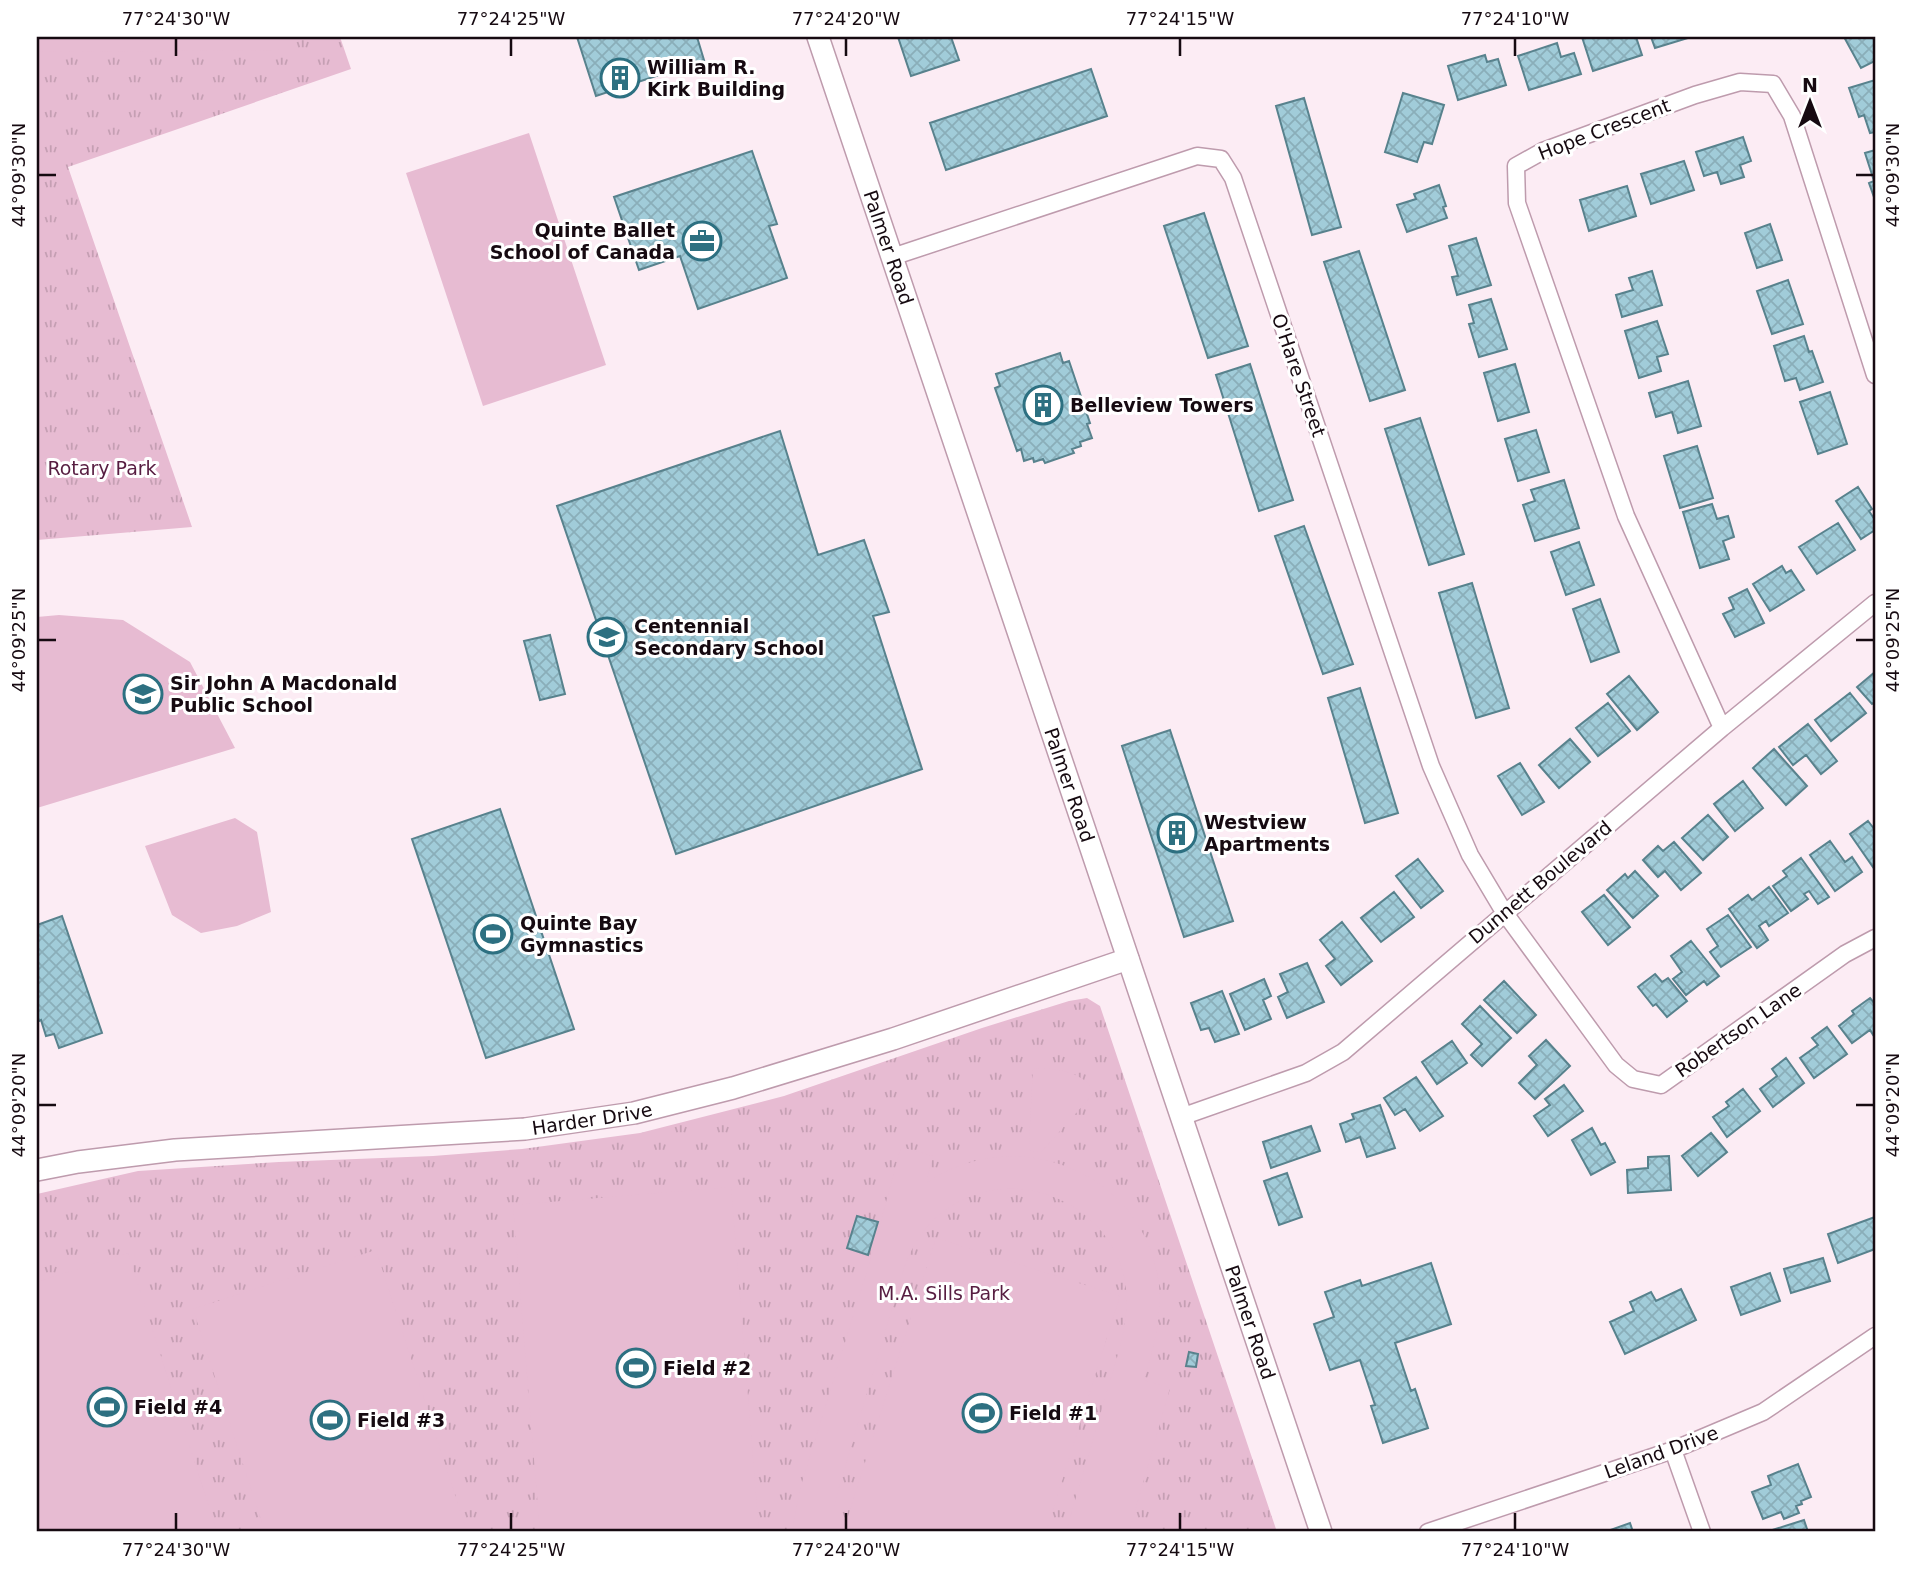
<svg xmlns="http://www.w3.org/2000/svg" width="1912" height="1569" font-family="'DejaVu Sans',sans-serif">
  <defs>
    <pattern id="grass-tufts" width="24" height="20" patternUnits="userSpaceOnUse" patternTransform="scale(1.75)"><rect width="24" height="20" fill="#e7bbd2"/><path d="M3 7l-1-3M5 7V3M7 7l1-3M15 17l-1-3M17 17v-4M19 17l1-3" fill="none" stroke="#c59fb3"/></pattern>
    <pattern id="building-cross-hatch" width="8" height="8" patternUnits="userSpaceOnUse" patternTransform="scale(1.75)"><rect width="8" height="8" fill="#a1ccd9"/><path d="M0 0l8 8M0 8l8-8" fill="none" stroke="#8aaeb9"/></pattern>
  </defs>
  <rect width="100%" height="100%" fill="#fcecf4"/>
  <path fill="url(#grass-tufts)" d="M37 37H340L351 69 68 167 192 527 37 540Z
    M1087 998 1100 1006 1277 1532H37V1194L138 1171 279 1162 433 1156 522 1149 640 1133 784 1096 982 1028 1069 1001Z"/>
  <path fill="#e7bbd2" d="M37 37H276L279 50 37 52Z
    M529 133 606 365 483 406 406 173Z
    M59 615 123 620 190 662 235 748 37 808V617Z
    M235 818 257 832 271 912 237 926 201 933 172 915 145 846Z
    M1033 1068C1057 1069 1081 1070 1095 1092L1042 1151 1036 1152 1030 1150 1029 1143Z
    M901 1147 933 1156 926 1183C1017 1121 1146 1173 1159 1285 1162 1318 1153 1349 1144 1380L1170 1388 1129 1532H1066C1078 1490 1091 1447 1103 1405 1114 1365 1132 1323 1125 1281 1110 1201 1012 1162 947 1209 925 1224 913 1244 904 1268L838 1491 834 1507V1532H792L800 1489 870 1261Z
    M731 1187 759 1532H540L513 1205Z
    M936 1238 1120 1296 1046 1532H852L844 1529Z
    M376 1250 467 1532H265L193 1309Z
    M128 1253 217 1532H37V1282Z"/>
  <path fill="url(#building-cross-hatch)" stroke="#58828d" stroke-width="2" d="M577 37H697L704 60 596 96Z
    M898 37H951L959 60 911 76Z
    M1582 37H1636L1642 55 1593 71Z
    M1651 37H1691L1655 48Z
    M1844 37H1875V61L1861 68Z
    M1557 43 1561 57 1574 53 1581 74 1529 90 1518 56Z
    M1485 55 1487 62 1498 59 1506 85 1458 100 1448 66Z
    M1091 69 1107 116 946 170 930 123Z
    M1875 80V132L1870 133 1864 115 1859 117 1849 88Z
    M1403 93 1444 105 1432 144 1424 142 1417 162 1385 152Z
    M1304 98 1341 227 1312 235 1276 106Z
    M1743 137 1751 161 1740 165 1744 177 1721 184 1717 172 1704 176 1696 152Z
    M1875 150V200L1869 183 1874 181 1865 153Z
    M752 151 777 224 769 226 787 278 698 309 680 256 639 270 614 197Z
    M1684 161 1694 190 1651 204 1641 174Z
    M1439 185 1446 206 1443 207 1447 218 1407 232 1397 205 1416 199 1414 194Z
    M1627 186 1636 216 1589 231 1580 200Z
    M1204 213 1248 346 1208 358 1164 226Z
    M1770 224 1782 260 1757 268 1745 233Z
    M1476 238 1491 285 1457 295 1452 277 1458 276 1449 246Z
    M1359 251 1405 390 1370 401 1324 262Z
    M1652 271 1662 305 1622 317 1616 295 1633 290 1629 278Z
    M1788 280 1803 324 1772 334 1757 291Z
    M1491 299 1507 349 1479 357 1469 324 1474 323 1469 305Z
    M1657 321 1668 354 1657 357 1661 371 1639 378 1625 331Z
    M1804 336 1809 352 1812 351 1823 382 1800 390 1796 378 1785 381 1774 346Z
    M1060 353 1063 363 1069 361 1090 423 1087 424 1092 438 1080 442 1081 446 1072 449 1074 453 1045 463 1043 459 1034 462 1033 458 1024 461 1021 449 1017 451 995 388 1000 386 996 374Z
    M1250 364 1293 500 1259 511 1216 375Z
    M1515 364 1529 412 1498 421 1484 373Z
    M1688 381 1701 426 1678 433 1672 412 1656 417 1649 393Z
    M1830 392 1847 444 1818 454 1800 402Z
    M1420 418 1464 554 1429 565 1385 429Z
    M1536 430 1549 472 1518 481 1505 439Z
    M780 431 818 555 864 540 889 612 873 616 922 769 676 854 557 506Z
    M1697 446 1713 498 1680 508 1664 456Z
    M1564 480 1579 528 1535 541 1523 505 1535 501 1531 490Z
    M1858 487 1872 509 1869 511 1875 520V530L1861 539 1836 501Z
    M1712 504 1717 519 1728 516 1734 537 1723 541 1729 559 1700 568 1683 512Z
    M1838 523 1855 550 1817 574 1799 547Z
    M1304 526 1353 664 1323 674 1275 536Z
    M1579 542 1594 585 1566 595 1551 552Z
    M1782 566 1786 573 1791 570 1804 590 1770 611 1753 584Z
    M1472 583 1509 708 1476 718 1439 593Z
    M1747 589 1764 623 1735 637 1723 614 1734 609 1729 598Z
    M1600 599 1619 652 1591 662 1573 609Z
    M550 635 565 694 540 700 524 641Z
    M1875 672V702L1872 704 1857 687Z
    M1629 676 1658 712 1637 730 1607 694Z
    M1360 688 1398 813 1365 823 1328 698Z
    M1850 693 1866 713 1831 741 1815 720Z
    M1608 703 1630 731 1598 756 1576 728Z
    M1808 724 1837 761 1821 774 1806 755 1793 765 1779 747Z
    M1170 730 1233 921 1184 937 1122 746Z
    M1570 739 1590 762 1559 788 1539 765Z
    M1774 749 1807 786 1786 805 1753 768Z
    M1520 763 1544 802 1522 815 1498 776Z
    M1743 781 1763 808 1735 831 1714 804Z
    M500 809 574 1029 486 1058 412 839Z
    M1708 815 1728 837 1703 860 1682 838Z
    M1868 821 1875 830V870L1850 834Z
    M1830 841 1845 862 1852 857 1862 872 1835 891 1810 855Z
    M1674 842 1701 873 1681 890 1665 871 1658 877 1643 860 1658 846 1663 851Z
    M1801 858 1829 897 1818 904 1809 891 1804 894 1808 899 1791 911 1773 886 1787 876 1783 871Z
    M1418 859 1443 891 1421 908 1396 876Z
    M1635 871 1658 896 1633 918 1607 890 1625 874 1628 878Z
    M1769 887 1788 913 1769 926 1766 921 1759 926 1768 940 1757 948 1729 909 1748 895 1752 900Z
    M1394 892 1414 917 1381 942 1361 918Z
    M1604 895 1630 927 1608 945 1582 912Z
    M1728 915 1751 947 1721 967 1710 952 1718 946 1707 929Z
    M62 916 102 1033 59 1048 54 1034 46 1036 41 1020 37 1022V925Z
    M1342 922 1372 961 1341 985 1326 966 1335 959 1320 940Z
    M1691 941 1719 976 1707 985 1704 981 1686 995 1673 979 1682 972 1671 956Z
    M1307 963 1324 1002 1287 1018 1278 997 1288 992 1280 974Z
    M1655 974 1662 982 1668 978 1687 1001 1667 1017 1656 1004 1653 1006 1638 987Z
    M1264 979 1271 996 1263 1000 1271 1019 1245 1030 1230 994Z
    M1504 981 1536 1015 1517 1033 1484 1000Z
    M1222 991 1239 1034 1215 1042 1209 1028 1201 1030 1191 1003Z
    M1870 998 1875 1004V1038L1870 1030 1852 1043 1839 1026 1854 1014 1852 1011Z
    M1480 1006 1511 1038 1482 1066 1471 1055 1482 1044 1462 1024Z
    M1827 1027 1847 1054 1814 1078 1800 1058 1818 1045 1812 1038Z
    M1546 1040 1570 1066 1535 1099 1519 1083 1537 1065 1529 1056Z
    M1452 1041 1467 1063 1437 1084 1422 1062Z
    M1786 1058 1804 1083 1773 1107 1760 1089 1777 1076 1772 1069Z
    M1416 1077 1443 1116 1420 1131 1405 1109 1395 1115 1384 1098Z
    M1564 1085 1583 1111 1548 1136 1534 1116 1550 1105 1545 1099Z
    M1743 1089 1760 1111 1727 1137 1713 1117 1729 1106 1726 1102Z
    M1380 1105 1395 1148 1367 1157 1360 1137 1346 1142 1340 1124 1354 1119 1352 1114Z
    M1311 1126 1320 1151 1271 1168 1263 1142Z
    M1592 1128 1601 1145 1605 1143 1615 1162 1591 1175 1572 1140Z
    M1711 1133 1727 1152 1698 1176 1682 1156Z
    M1669 1156 1671 1190 1628 1193 1627 1170 1648 1168V1157Z
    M1287 1173 1302 1217 1279 1225 1264 1181Z
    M857 1216 878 1222 868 1255 847 1248Z
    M1875 1217V1249L1838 1263 1828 1234Z
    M1823 1258 1830 1281 1791 1293 1784 1269Z
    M1431 1263 1451 1324 1395 1343 1411 1391 1415 1389 1428 1428 1383 1443 1371 1406 1375 1405 1360 1360 1330 1370 1314 1324 1334 1317 1325 1292 1360 1280 1362 1286Z
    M1770 1273 1780 1301 1741 1315 1731 1287Z
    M1681 1289 1696 1320 1625 1354 1610 1322 1634 1311 1630 1302 1651 1292 1656 1301Z
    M1189 1352 1198 1354 1196 1367 1186 1366Z
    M1798 1464 1811 1497 1801 1501 1802 1504 1796 1506 1799 1513 1784 1519 1781 1512 1763 1519 1752 1492 1771 1485 1768 1476Z
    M1804 1520 1808 1532H1766Z
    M1630 1523 1633 1532H1605Z"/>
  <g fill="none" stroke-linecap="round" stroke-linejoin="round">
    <defs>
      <path id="minor" d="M892 257 1197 156 1221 159 1233 178 1431 766 1470 855 1504 912 1616 1065 1633 1079 1661 1085 1845 954 1875 938
        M1722 728 1626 516 1517 203 1516 166 1543 151 1695 95 1740 82 1773 84 1792 116 1875 375
        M1181 1117 1306 1073 1343 1052 1722 728 1875 603
        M1673 1450 1702 1532
        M1428 1532 1673 1450 1763 1412 1875 1336"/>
      <g id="tertiary">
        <path id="s1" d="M818 37 1321 1532"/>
        <path id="s2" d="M37 1170 78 1162 175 1150 525 1129 634 1113 733 1088 893 1039 1128 959"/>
      </g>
    </defs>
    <use href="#minor" stroke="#be9bad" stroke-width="19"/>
    <use href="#tertiary" stroke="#be9bad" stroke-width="24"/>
    <use href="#minor" stroke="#fff" stroke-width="16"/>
    <use href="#tertiary" stroke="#fff" stroke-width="21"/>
  </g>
  <path fill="none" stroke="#160a11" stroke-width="2.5" d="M176 38V56M511 38V56M846 38V56M1180 38V56M1515 38V56M38 175H56M1856 175H1874M38 640H56M1856 640H1874M38 1105H56M1856 1105H1874M176 1513V1530M511 1513V1530M846 1513V1530M1180 1513V1530M1515 1513V1530"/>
  <defs>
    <symbol id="building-ring" viewBox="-11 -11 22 22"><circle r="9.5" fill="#fff" stroke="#2d7081" stroke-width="1.5"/><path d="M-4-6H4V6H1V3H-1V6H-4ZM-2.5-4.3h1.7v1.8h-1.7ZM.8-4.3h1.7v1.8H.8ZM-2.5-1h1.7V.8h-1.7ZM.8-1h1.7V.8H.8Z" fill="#2d7081"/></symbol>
    <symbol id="office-ring" viewBox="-11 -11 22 22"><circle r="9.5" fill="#fff" stroke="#2d7081" stroke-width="1.5"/><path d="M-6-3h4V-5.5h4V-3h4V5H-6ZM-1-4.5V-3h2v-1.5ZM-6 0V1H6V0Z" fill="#2d7081"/></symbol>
    <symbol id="school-ring" viewBox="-11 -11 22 22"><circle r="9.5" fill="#fff" stroke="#2d7081" stroke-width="1.5"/><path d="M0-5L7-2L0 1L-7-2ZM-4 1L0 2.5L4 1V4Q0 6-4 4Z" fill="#2d7081"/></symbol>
    <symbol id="stadium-ring" viewBox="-11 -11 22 22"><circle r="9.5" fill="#fff" stroke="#2d7081" stroke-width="1.5"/><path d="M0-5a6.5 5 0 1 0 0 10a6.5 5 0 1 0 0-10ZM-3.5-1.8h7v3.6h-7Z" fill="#2d7081"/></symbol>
  </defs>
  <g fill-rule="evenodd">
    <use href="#building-ring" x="598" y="56" width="44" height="44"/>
    <use href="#office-ring" x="680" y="219" width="44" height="44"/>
    <use href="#building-ring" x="1021" y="383" width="44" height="44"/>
    <use href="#school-ring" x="585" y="615" width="44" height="44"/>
    <use href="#school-ring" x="121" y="672" width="44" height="44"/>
    <use href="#building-ring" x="1155" y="811" width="44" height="44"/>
    <use href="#stadium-ring" x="471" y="912" width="44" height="44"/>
    <use href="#stadium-ring" x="614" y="1346" width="44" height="44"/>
    <use href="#stadium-ring" x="85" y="1385" width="44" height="44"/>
    <use href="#stadium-ring" x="960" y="1391" width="44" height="44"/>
    <use href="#stadium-ring" x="308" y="1398" width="44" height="44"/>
  </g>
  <g text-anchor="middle" stroke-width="6" stroke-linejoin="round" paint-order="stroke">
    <g font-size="19" font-weight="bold" fill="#160a11" stroke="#fff" text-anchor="start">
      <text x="647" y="74">William R.<tspan x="647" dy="22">Kirk Building</tspan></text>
      <text x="675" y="237" text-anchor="end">Quinte Ballet<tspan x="675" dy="22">School of Canada</tspan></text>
      <text x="1070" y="412">Belleview Towers</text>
      <text x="634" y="633">Centennial<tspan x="634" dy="22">Secondary School</tspan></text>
      <text x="170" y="690">Sir John A Macdonald<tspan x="170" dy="22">Public School</tspan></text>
      <text x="1204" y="829">Westview<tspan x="1204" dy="22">Apartments</tspan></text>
      <text x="520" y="930">Quinte Bay<tspan x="520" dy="22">Gymnastics</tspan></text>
      <text x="663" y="1375">Field #2</text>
      <text x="134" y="1414">Field #4</text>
      <text x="1009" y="1420">Field #1</text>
      <text x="357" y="1427">Field #3</text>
    </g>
    <g font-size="19" fill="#160a11" stroke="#fff">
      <text transform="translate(1604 129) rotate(-21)" y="7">Hope Crescent</text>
      <text dy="7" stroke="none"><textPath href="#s1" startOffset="222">Palmer Road</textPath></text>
      <text transform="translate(1299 375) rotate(71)" y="7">O'Hare Street</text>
      <text dy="7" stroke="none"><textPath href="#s1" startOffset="789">Palmer Road</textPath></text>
      <text transform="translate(1540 882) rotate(-40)" y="7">Dunnett Boulevard</text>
      <text transform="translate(1738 1030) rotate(-35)" y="7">Robertson Lane</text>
      <text dy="7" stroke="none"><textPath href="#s2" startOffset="558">Harder Drive</textPath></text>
      <text dy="7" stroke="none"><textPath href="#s1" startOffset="1356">Palmer Road</textPath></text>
      <text transform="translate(1661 1452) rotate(-20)" y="7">Leland Drive</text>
    </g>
    <g font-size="19" fill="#571d41" stroke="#fff">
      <text x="102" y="475">Rotary Park</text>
      <text x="944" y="1300">M.A. Sills Park</text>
    </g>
  </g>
  <rect width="1912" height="1569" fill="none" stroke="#ffffff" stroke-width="77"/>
  <g transform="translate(1810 102)" stroke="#ffffff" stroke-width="5" paint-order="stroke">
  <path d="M0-5L12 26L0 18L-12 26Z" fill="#160a11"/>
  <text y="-10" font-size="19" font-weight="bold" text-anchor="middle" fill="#160a11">N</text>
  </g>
  <rect x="38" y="38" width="1836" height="1492" fill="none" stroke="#160a11" stroke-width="2.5"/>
  <g font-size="18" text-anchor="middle" fill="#160a11">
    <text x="176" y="25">77°24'30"W</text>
    <text x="511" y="25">77°24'25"W</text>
    <text x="846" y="25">77°24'20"W</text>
    <text x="1180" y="25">77°24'15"W</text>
    <text x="1515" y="25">77°24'10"W</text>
    <text transform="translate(19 175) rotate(-90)" y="6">44°09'30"N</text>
    <text transform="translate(1893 175) rotate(-90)" y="6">44°09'30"N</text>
    <text transform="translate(19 640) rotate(-90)" y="6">44°09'25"N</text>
    <text transform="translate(1893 640) rotate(-90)" y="6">44°09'25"N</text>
    <text transform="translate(19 1105) rotate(-90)" y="6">44°09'20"N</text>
    <text transform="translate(1893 1105) rotate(-90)" y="6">44°09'20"N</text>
    <text x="176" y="1556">77°24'30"W</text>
    <text x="511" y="1556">77°24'25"W</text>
    <text x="846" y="1556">77°24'20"W</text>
    <text x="1180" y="1556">77°24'15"W</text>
    <text x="1515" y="1556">77°24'10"W</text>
  </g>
</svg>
